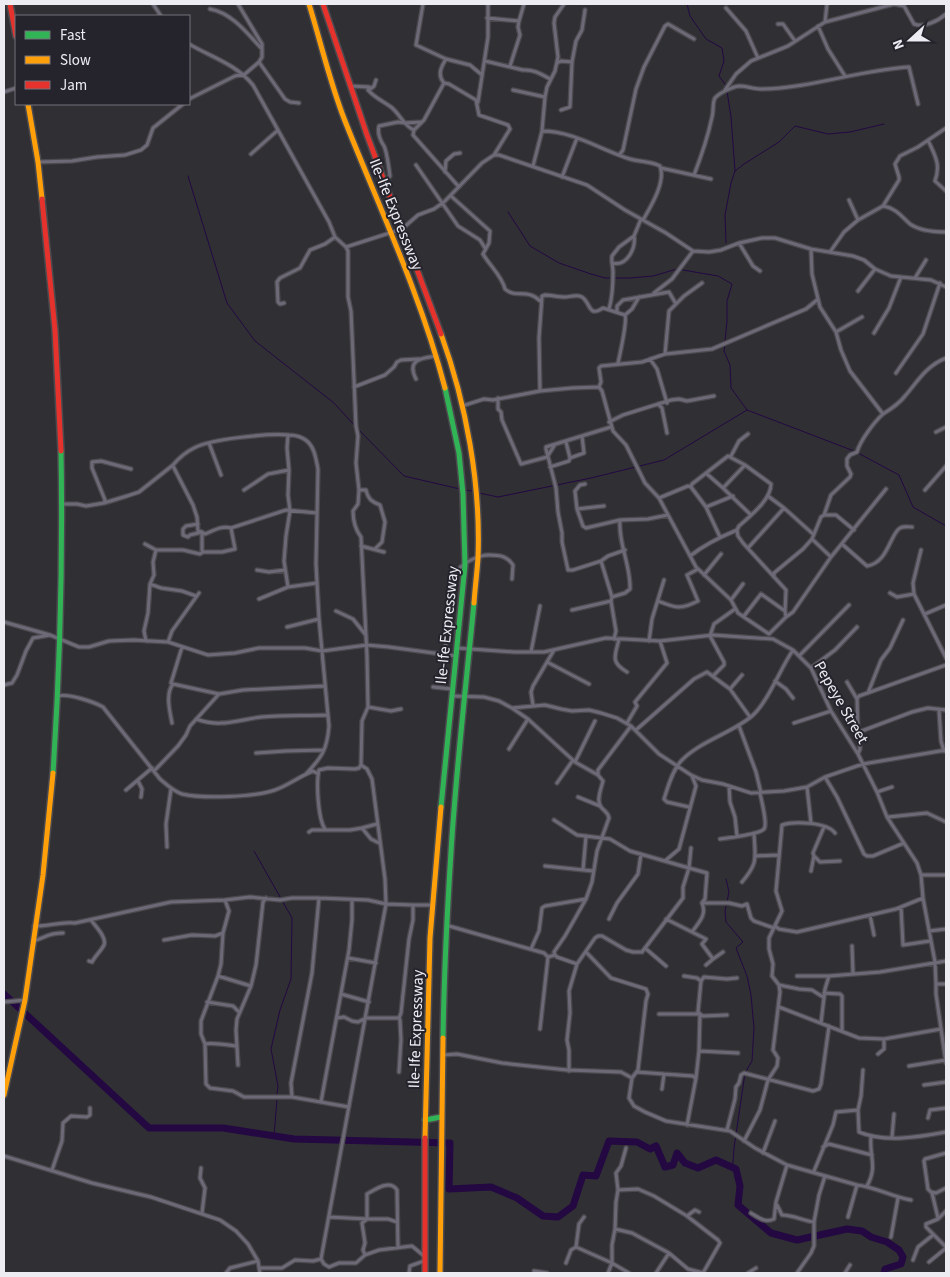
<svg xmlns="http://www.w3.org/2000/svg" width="950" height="1277" font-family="'Source Sans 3',sans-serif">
  <rect width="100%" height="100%" fill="#302f34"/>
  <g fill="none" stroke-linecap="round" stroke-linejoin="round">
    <path stroke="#230842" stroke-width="1" d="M687 4 690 16 706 39 722 48 724 61 719 76 727 87
      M735 171 744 164 779 142 795 126 828 134 850 132 884 124
      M188 176 227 303 255 341 334 403 355 426
      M508 212 530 246 559 263 591 274 605 278H630L653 276 677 269 718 276 732 284 727 301V321L725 341
      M726 243 725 215 731 183 735 171 731 117 727 91
      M725 345 724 351 730 365 731 388 747 410 854 451
      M358 429 404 476 460 489
      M858 453 899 475 913 507 946 526
      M464 490 472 491
      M479 493 498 497 591 478 664 460 747 410
      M254 851 292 918 291 979 280 1010 271 1049 278 1086 277 1095
      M726 879 729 892 725 911 726 922 743 942 736 948 747 976 751 995 754 1028 752 1061 745 1073 734 1148 733 1163 730 1167
      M274 1136 277 1099"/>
    <path stroke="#230842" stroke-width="7" d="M4 994 149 1128H223L294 1139 450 1143 449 1189 491 1187 517 1198 543 1216 558 1217 573 1206 583 1175 596 1176 609 1141 637 1142 650 1149 656 1146 665 1167 673 1165 677 1153 685 1163 698 1168 716 1160 736 1169 740 1186 738 1205 771 1233 797 1240 847 1229 862 1231 871 1237 887 1242 899 1250 903 1257 901 1264 885 1269 884 1273"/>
    <defs>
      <path id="street" d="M153 4 161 16
        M423 4 416 45 446 59 470 65 482 75
        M726 8 746 31 758 58
        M210 9C232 13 247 33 262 49
        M487 18 519 21 524 4
        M825 22 827 4
        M778 24H783L795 41
        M818 26 828 49 845 76
        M189 44C211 57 236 64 253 85L329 222 335 237 346 247 348 251V297L351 311 356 426 358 436 356 463 359 490 358 504 353 511C353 521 355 529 361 537L367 656 368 707 362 721 361 765 367 769 372 779 385 879 386 904 321 1259 324 1264 329 1267 339 1263H356L365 1255 379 1250 412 1246 424 1256
        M446 59C441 67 437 75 444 83L449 84 476 100 479 115 508 125 510 129 494 155
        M485 61 523 70C533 69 541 74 550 79
        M259 62 285 99 290 102 299 103
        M557 63 561 61 572 62
        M510 66 520 35 518 27 519 21
        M444 83 424 120 414 130 413 135 459 187
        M350 86 369 87 368 90C375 98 383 101 391 107 400 114 404 126 414 130
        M369 90 374 86 376 80
        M513 90 545 97
        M725 90 736 74 751 61 788 46 825 22 894 4 904 6 914 24C924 28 938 21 946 14
        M4 92 16 88
        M189 99 235 76 245 74 259 62 262 57V44L238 4
        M478 102 488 37V4
        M561 110 570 107 572 62 576 41 582 30 585 10
        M542 131C573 131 601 150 630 159 640 162 650 161 660 166 666 182 651 206 643 220
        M928 140C935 156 941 164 935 181L946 191
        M251 154 278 130
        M620 154 623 150 636 89 644 67 665 26 668 24 694 39
        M38 162 72 161 97 157 125 155 141 150 147 145 153 128 183 104
        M416 165 458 226 480 240 485 248
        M533 166 542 131 545 97 547 87 555 71 558 57 554 23 555 17 564 4
        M661 168 711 179
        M445 172 446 161 454 154 460 153
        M694 175C701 157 708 136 712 117 714 111 712 103 715 98 719 93 732 87 739 86 746 86 754 89 762 89 812 88 859 70 909 67L918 104
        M562 177 577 138
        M385 181 390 176C389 169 387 152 384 146 380 140 377 134 379 126L398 122 405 123 421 122
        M451 196 490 231 489 243 483 254C490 266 502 276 505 289 516 299 528 288 540 301
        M883 206 899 180V177L895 164 900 156 918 147 946 128
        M858 220 883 206C896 208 901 216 910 224 920 231 935 232 946 232
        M739 243 753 266 760 271
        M346 247 402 229 418 215 434 209 444 202 482 163 494 155H499L587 185 625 210 666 233 693 251 709 252 721 250 739 243 762 238H775L811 249 853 256 864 260 875 269 891 276 931 280 946 287
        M811 249 812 274 820 307 836 332 841 350 850 371 883 414C874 422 860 441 857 452L850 455 847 459V466L851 474 850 477 831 495 824 515
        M830 252 844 232 858 220 849 200
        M612 263C627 267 636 248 634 236
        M915 278 926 260
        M702 283 684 296 669 311 665 354 642 362 601 366 599 368 601 382 599 387 602 391 613 431 626 445 645 483 659 498 696 567 731 600 738 613 769 634
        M858 291 875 269
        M654 293 672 279 693 251
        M284 303 280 304 278 302 277 282 280 278 300 268 310 250 325 244 335 237
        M609 309C612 299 613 283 613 272 613 266 611 262 612 256L619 247 634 236 641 219
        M617 312V306L623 300 669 292 676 304
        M625 315 632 309 639 297
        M836 332 862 317
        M874 333 889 308 901 277
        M665 354 712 349 806 309 817 300
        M650 359 657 369 667 403
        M618 363C620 354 627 321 625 315
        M896 373 923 334 940 283
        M416 379C406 359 422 358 437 356
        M354 387 385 375 394 367 397 362 401 360 419 359
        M540 391 539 338 542 296 545 295C551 295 558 297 565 297 570 297 577 294 582 297 591 303 588 318 603 308L625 315
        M498 398V409L501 412 502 420 521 464 547 457 554 446
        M658 404 662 408 667 433
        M462 406 484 399 493 400 540 391 572 388 599 387
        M883 414C891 409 899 404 905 396 918 381 926 366 946 358
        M609 422 623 415 671 400 679 399 687 401 714 396
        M611 427 546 447V449L556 488 558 512 562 533V542L568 570H573L601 561 612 597 611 601 616 631 614 639
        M936 432 946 427
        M566 442 570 458
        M209 443 221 475
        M731 456 739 441 748 434
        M745 465 723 488 751 515
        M173 466 193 505 197 517 198 531 202 532V550L203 552H222L235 549 231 528
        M550 467 569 461 570 458 584 453 582 436
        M707 474 723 488
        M585 484 580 485 575 491 577 509 583 526 586 528 620 520 648 519 668 515
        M244 490 268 474 289 470 287 448 288 435
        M359 490H366C368 499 372 502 380 505L385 522 382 542 375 549
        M925 490 946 466
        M768 496 784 508 813 534
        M659 498 688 486 691 487 706 507 720 537
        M104 503 105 500 92 468V462L101 461 131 469
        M62 504H77L86 506 104 503 127 496 139 492 173 465C178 459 186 452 194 448 210 439 270 433 289 435 295 435 302 437 307 441 315 448 316 460 318 469L316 564 319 619 329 726C327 750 322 757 306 774
        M706 507 733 496
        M577 509 604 506
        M198 524 186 526 183 529V535L188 537 190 535 202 532 205 534C213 531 222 525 231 528L286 510 317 513
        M737 530 738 536 743 543 786 590 785 611
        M812 539 831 557
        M145 544 156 550H183L200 554 203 552
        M842 544 867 566C888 563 890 534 900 528 904 526 908 527 912 527
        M361 546 384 552
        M748 548 784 508
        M921 550 913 583 914 594 946 658
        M690 556C704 545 720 537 737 530L739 526C750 516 771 500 771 484L745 465 728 456 692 484 691 487
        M601 561 608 556 625 550
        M257 570 269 572 285 570
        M704 575 721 554
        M774 577V573L803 549 812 539 821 517 824 515H836L854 530
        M150 584 161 588 182 591 196 596
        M288 587 284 561 286 536 290 511 288 495 289 470
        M890 593 897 597 914 594
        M612 597 625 593 630 589C631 565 618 544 620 520
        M259 599 288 587 317 583
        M731 600 743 584
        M658 601C676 608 680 610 698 601L687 575 698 569
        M572 610 611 601
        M336 611 353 619 365 634
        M925 614 946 605
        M744 616 761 594 785 611 786 617
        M4 622 50 635 79 647H89L109 641 134 640 168 642 208 655 235 653 259 648H305L322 651 367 645 389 647 456 656
        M287 627 319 619
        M769 634 786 617 793 612 831 557 886 489
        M619 639C615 656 610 662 627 672
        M146 641 144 631 148 613 150 584 154 575 153 562 156 550
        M649 641 652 619 664 580
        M168 642 172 631 199 593
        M457 648 514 652H544L606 638 660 641 713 635 773 639 793 650 811 668 831 711 858 754 877 792 887 817 917 863 921 875 923 898 935 962 936 984H946
        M531 652 540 606
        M445 655C446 639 450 581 458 570 464 562 479 555 489 555 500 555 507 556 513 565L512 579
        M799 656 849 605
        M547 662 589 684
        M811 668 835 650 857 627
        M713 676 724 665V662L710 636 714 624 735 609
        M775 681 786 689 793 698
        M847 682 857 699
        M173 684 219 694
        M4 685 12 683 17 675 26 651 33 638 50 635
        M433 687 452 689
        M730 689 742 675
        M868 693 881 660 890 648 903 620
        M58 696C68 693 94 702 103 707L160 779C167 785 173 791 182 794 203 799 255 797 275 790 289 785 300 776 313 771L318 774
        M452 696 484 697 499 701 512 708 545 705 561 709 572 711 589 710 601 713 617 718 631 726 659 754 691 775 702 780 723 784 751 793 784 791 807 787 825 777 863 764 946 750
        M533 705 531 692 533 686 554 650
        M368 707 391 711 401 709
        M512 708 528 719 575 762 598 775
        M939 710 941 741 944 751
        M196 719C220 728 237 720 261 717 283 715 305 716 327 715
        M172 723C170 712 165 694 173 684L171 683 182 647
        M627 723 637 706 635 702 667 663 660 641
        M794 723 831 711
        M739 726 756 772 761 793
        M636 730 694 679 707 672 730 689 750 717
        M858 733 857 699 859 696 946 665
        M509 749 528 719
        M256 753 286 751 324 750
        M858 754 860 749 859 732 912 712 928 708 946 710
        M575 762 595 721
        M154 771 178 746 186 735 190 726 219 694 243 690 324 686
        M825 777 837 797 864 854 867 856H873L904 843
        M138 781 142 789 141 797
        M557 783 573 760
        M729 786 730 802 735 817 737 836
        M807 787 811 823
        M126 790 152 768
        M877 792 892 787
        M578 797 600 806
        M689 807 667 802 664 799C668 787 672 771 681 761 700 741 732 733 752 716 768 702 780 669 793 650
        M888 817 927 813 946 822
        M554 820 577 835 610 839 630 851 689 868 683 887V898L642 952
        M377 824 362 828 371 839 379 843
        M824 827 813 853 814 856 820 862 840 861
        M325 829C318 819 316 783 319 770L328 768 355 769 359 768 361 765
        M309 832 312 830H350L362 828
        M720 839C728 838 760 834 764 829 768 824 761 799 760 793
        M167 847 166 824 171 789
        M691 848 689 868 707 873 705 899 702 903C707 915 699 922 692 932
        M755 856 778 855
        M665 861 679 849 696 786 692 776
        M545 866 593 871
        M583 870 586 836
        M811 871 814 856
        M921 875H946
        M742 882C759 862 755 858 754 833
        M225 900 229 911 223 933 221 964 218 976 201 1021V1034L205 1044 206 1084 210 1088 233 1091 244 1097H292L349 1107
        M702 903H729L742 906 747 904 751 918 754 921 774 928
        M901 907 903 945 930 941
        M870 915 874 935
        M609 919 617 903 638 874 641 854
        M666 919 706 939 702 944 713 959 723 952
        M34 926C48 927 61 921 75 923L171 902 225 900 250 897 280 900 292 898H319L368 900 386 904 413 905H432
        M449 926 544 953 548 957 555 955
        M775 926 779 929 797 932 896 909 923 898
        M929 931 946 929
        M164 940 192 935 215 936 223 933
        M33 941C45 938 47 933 63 933
        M852 946 853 973
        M531 949 539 931 542 908 545 906 586 899
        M586 952 611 978 646 989 648 994 646 1001 638 1070 632 1078 629 1098 634 1106 645 1112 666 1121 730 1131 755 1148 787 1165 857 1185C876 1187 892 1197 911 1200
        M348 958 376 963
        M89 961 92 962C95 956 101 951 104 945 107 937 95 926 91 920
        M577 964 557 957 555 955 554 952 565 936 586 899 592 882 597 851 609 818C608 812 605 812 601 807 596 801 601 789 603 781L598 775V770L631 726
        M706 965 713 959
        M218 976 251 986
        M684 976 697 978 701 981
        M797 976H828
        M936 984V994L946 1063
        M779 985 799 989 812 990 823 997
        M824 993 840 994 842 996V1031
        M341 994 369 1002
        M4 1002 25 1000
        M207 1002 233 1006 239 1012
        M779 1007 859 1038 884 1039 941 1029
        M659 1014H700L703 1016 727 1015
        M337 1018 344 1017 352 1021 358 1022 366 1018H399
        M821 1023 825 989 829 976 880 972 946 961
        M540 1029 548 957
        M205 1044C212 1042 228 1045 236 1046
        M699 1051 738 1053
        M878 1054 884 1049V1039
        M443 1055 457 1054 502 1063 567 1070 621 1072 632 1078
        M238 1065 236 1030 237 1019 251 986 256 965 263 902 266 898
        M909 1066 946 1060
        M569 1071V1050L567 1040 570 1013 569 991 577 964 595 938 598 936H602L626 950 633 952H642L645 948 666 966
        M399 1072 401 1040 400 1020 399 1018 401 1013 409 939 413 920V905
        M637 1072 664 1074
        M924 1085 946 1082
        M662 1089 664 1074 693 1076 695 1078
        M292 1097 291 1083 312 973 319 898
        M321 1102 349 950 352 920V900
        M858 1110 861 1096 863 1070
        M928 1118 930 1110 946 1108
        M687 1125 696 1078 699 1051 700 1014 698 1012 701 981 704 977 727 979 737 978
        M727 1130 735 1099 736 1087 739 1083 741 1075 744 1073 813 1091 819 1089 821 1084 829 1026
        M892 1137 894 1114
        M744 1141 760 1110 768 1080 777 1066 778 1058 773 1050 780 992 779 985 772 976 773 964 769 949V938L782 911 776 891 782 825C794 821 827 822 835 833
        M823 1147 829 1144 872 1155
        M763 1153 775 1121
        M946 1153 925 1159 924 1161 928 1189 931 1192 936 1193 946 1188
        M4 1156 92 1183 151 1197 220 1220 236 1231 248 1244 258 1261 260 1273
        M201 1168 200 1178 205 1188 202 1213
        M52 1170 62 1141 63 1123 71 1116 87 1117 90 1115V1108
        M814 1171 833 1125 836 1112 858 1110 859 1132C885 1143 919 1137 946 1132
        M867 1186C878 1166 869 1157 871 1137
        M618 1190 638 1189 654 1196 687 1216 718 1240 720 1243 703 1273
        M932 1193 938 1218
        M777 1205 782 1215C794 1215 803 1221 814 1222
        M946 1211 938 1219 926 1224V1227L946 1247
        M751 1213C759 1218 765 1223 774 1219L776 1202 787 1165
        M687 1216 695 1210 699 1212
        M329 1217 367 1219H388L397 1222
        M848 1217 857 1185
        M615 1229 632 1233 669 1253 688 1269 703 1273
        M891 1237 898 1198
        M576 1247 612 1263 629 1273
        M365 1255 363 1250 365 1243 362 1223 367 1219V1194C376 1189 390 1179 397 1190L398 1248
        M913 1260 918 1247 933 1235
        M929 1262 946 1248
        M566 1263 571 1250 576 1247 579 1224 584 1217
        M259 1268H282L295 1260 313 1261 321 1259
        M534 1271 547 1273
        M226 1273 230 1268 258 1261
        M409 1273 410 1266 424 1261
        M608 1273 612 1263V1245L615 1229 616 1202 618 1190 616 1173 621 1166 626 1148
        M656 1273 669 1253
        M748 1273 756 1268
        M797 1273 811 1253 814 1246V1222L819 1195 825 1176
        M845 1273 850 1265"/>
      <path id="fast" d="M53 773C60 666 63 559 61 451
        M441 807 465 565 463 494 459 453 445 388
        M443 1038C444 976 447 914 451 852 456 769 466 686 474 603
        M425 1120 441 1117"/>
      <path id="slow" d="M309 4C321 43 330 83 345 121 380 209 421 296 445 388
        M28 104 38 162 42 199
        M441 334C466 403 481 484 478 558 477 573 475 588 474 603
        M4 1095 25 1000 43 875 53 773
        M425 1138 430 938 441 807
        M440 1273 443 1038"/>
      <path id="jam" d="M10 4 16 36
        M323 4 367 135 441 334
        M42 199 55 330 61 451
        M425 1138V1273"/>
    </defs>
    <use href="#street" stroke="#4b4a4e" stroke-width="5.5"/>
    <use href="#fast" stroke="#4b4a4e" stroke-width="8"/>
    <use href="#slow" stroke="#4b4a4e" stroke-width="8"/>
    <use href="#jam" stroke="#4b4a4e" stroke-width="8"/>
    <use href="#street" stroke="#6d6977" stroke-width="3"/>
    <use href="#fast" stroke="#30b455" stroke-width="5"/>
    <use href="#slow" stroke="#ff9f0a" stroke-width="5"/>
    <use href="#jam" stroke="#e5322d" stroke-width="5"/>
  </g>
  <g text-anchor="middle" stroke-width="4" stroke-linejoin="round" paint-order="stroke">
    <g font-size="16" fill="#edecf2" stroke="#25232c">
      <text transform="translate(397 214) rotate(68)" y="6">Ile-Ife Expressway</text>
      <text transform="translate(446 625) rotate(-84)" y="6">Ile-Ife Expressway</text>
      <text transform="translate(842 702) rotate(60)" y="6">Pepeye Street</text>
      <text transform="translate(415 1029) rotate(-88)" y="6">Ile-Ife Expressway</text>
    </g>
  </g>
  <rect width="950" height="1277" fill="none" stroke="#edecf2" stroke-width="10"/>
  <rect x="15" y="15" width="175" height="90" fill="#25232c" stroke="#75737b"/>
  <rect x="25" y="31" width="25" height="8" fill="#30b455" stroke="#75737b"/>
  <text x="60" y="40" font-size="15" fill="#edecf2">Fast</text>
  <rect x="25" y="56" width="25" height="8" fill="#ff9f0a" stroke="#75737b"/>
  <text x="60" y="65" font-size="15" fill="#edecf2">Slow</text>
  <rect x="25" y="81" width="25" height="8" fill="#e5322d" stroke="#75737b"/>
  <text x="60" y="90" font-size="15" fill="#edecf2">Jam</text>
  <g transform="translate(910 40) rotate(249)" stroke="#25232c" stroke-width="4" paint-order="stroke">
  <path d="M0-4L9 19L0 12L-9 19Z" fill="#edecf2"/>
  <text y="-8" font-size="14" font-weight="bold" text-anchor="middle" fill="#edecf2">N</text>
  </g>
</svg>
